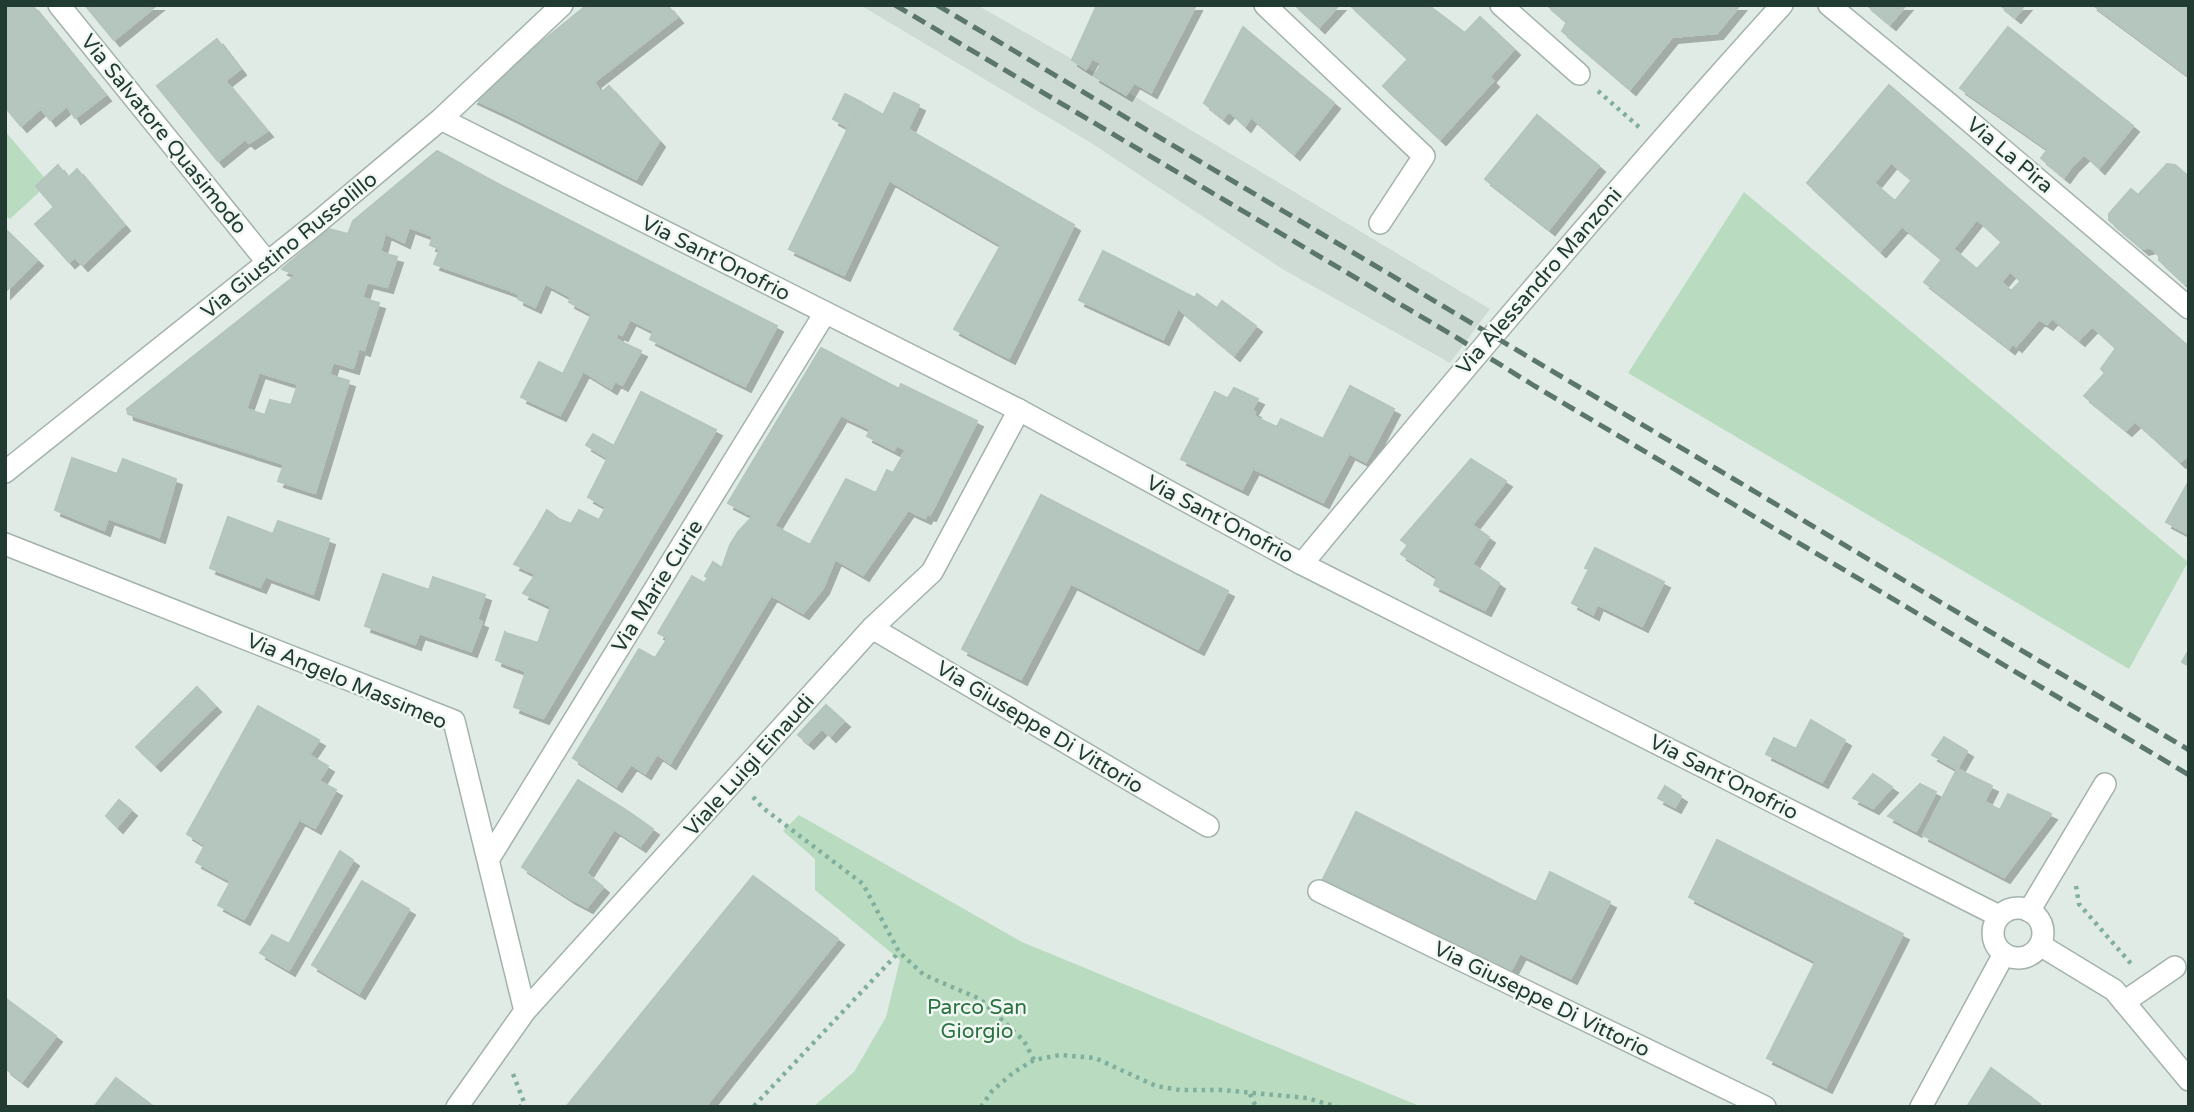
<svg xmlns="http://www.w3.org/2000/svg" width="2194" height="1112" font-family="'Varela Round',sans-serif">
  <defs>
    <filter id="shadow"><feDropShadow dx="6" dy="6" stdDeviation="0" flood-color="#0004"/></filter>
  </defs>
  <rect width="100%" height="100%" fill="#e0ebe5"/>
  <path fill="#cedbd4" d="M860 5H977L1079 63 1490 309 1450 363 1284 270 1088 141Z"/>
  <path fill="#b9dcc0" d="M5 131 49 183 10 219 5 215Z
    M1744 192 2188 562 2129 669 1628 373Z
    M799 815 1022 942 1422 1107H813L854 1072 886 1017 900 960 815 890V859L783 831Z"/>
  <path fill="#b5c6be" stroke="#b3c5bc" stroke-width="2" fill-rule="evenodd" filter="url(#shadow)" d="M5 5H32L105 95 75 118 67 106 50 120 41 108 21 126 5 107Z
    M85 5H157L114 40Z
    M587 5H667L677 17 594 82 601 93 609 86 659 141 636 179 506 114V71Z
    M1097 5H1196L1151 92 1092 58 1086 69 1072 60Z
    M1295 5H1339L1319 27Z
    M1350 5H1428L1465 33 1480 17 1514 49 1489 77 1493 81 1440 139 1383 86 1408 59Z
    M1547 5H1740L1717 33 1672 37 1630 89 1562 31 1567 22Z
    M1867 5H1906L1890 24Z
    M2000 5H2025L2015 17Z
    M2093 5H2189V76Z
    M1243 27 1334 103 1294 154 1251 117 1245 126 1229 111 1223 118 1204 103Z
    M2008 27 2133 126 2099 168 2084 154 2072 166 1960 88Z
    M217 39 240 69 225 81 267 131 249 143 245 139 218 161 157 86Z
    M1102 63 1134 82 1126 95 1094 76Z
    M506 71V114L472 98Z
    M1889 85 2189 347V455L2180 462 2135 421 2126 430 2084 396 2105 373 2101 369 2116 348 2092 326 2079 340 2052 318 2047 324 2039 319 2016 346 2013 343 2009 348 1924 282 1942 259 1902 226 1880 251 1807 183ZM1891 162 1912 180 1895 201 1874 183ZM1977 219 2002 242 1977 269 1953 249ZM2010 271 2021 281 2011 291 2001 282Z
    M894 93 919 105 908 129 883 115Z
    M845 94 861 102 848 127 833 119Z
    M861 102 1074 225 1009 358 954 329 1001 245 889 180 844 275 789 249Z
    M1537 115 1599 166 1549 229 1485 179Z
    M2048 149 2072 166 2064 177 2041 158Z
    M437 151 506 188V289L434 264 440 249 430 245 433 236 409 227 404 242 385 233 380 252 397 257 387 287 367 282 362 298 379 303 364 350 359 348 353 368 333 362 329 375 349 381 315 493 278 481 284 464 128 414 127 409 296 275 282 269 329 229 348 234 353 221ZM259 372 298 384 291 405 270 400 265 415 246 409Z
    M2167 164 2175 165 2189 177V284H2185L2159 260V255L2150 247 2143 249 2109 220V214L2131 189 2138 195Z
    M58 165 68 178 77 169 124 225 82 265 75 257 69 262 35 224 54 207 36 186Z
    M506 188 777 326 745 386 650 339 654 331 630 319 622 335 618 333 615 339 641 351 622 385 615 381 611 388 583 371 560 415 521 397 539 362 563 374 592 314 569 302 571 297 545 283 535 307 518 299 519 294 506 289Z
    M5 229 37 260 5 292Z
    M1103 251 1195 298 1197 294 1217 308 1222 301 1256 326 1234 355 1178 308 1163 339 1079 300Z
    M821 348 899 389 901 384 977 421 930 515 927 514 925 518 908 510 863 575 835 559 823 588 803 613 771 595 670 763 657 754 645 773 631 764 616 786 573 758 639 649 655 658 668 638 658 633 692 576 704 583 708 578 705 576 713 562 722 568 730 545 738 532 753 516 728 503ZM841 415 871 429 867 436 894 450 897 445 906 450 893 473 887 470 876 493 846 479 810 545 774 526Z
    M1350 386 1394 409 1366 462 1349 453 1323 502 1253 468 1242 489 1181 459 1215 392 1255 412 1253 416 1277 427 1281 419 1323 439Z
    M1234 388 1258 399 1251 411 1228 398Z
    M641 392 716 430 543 718 514 707 526 671 506 664V633L538 643 551 606 523 593 536 574 514 564 536 529 550 535 559 519 571 524 579 510 599 520 606 507 588 497Z
    M593 434 614 446 608 458 586 445Z
    M72 458 117 474 123 459 176 479 159 537 108 518 104 530 55 510Z
    M1471 459 1506 481 1472 525 1489 537 1472 564 1499 583 1485 610 1434 585 1437 577 1401 554 1408 545 1401 540Z
    M2189 481V534L2166 522Z
    M1041 495 1228 591 1198 649 1071 583 1021 679 962 649Z
    M547 510 559 519 550 535 536 529Z
    M228 517 273 534 278 521 329 539 313 594 265 576 260 587 210 568Z
    M1595 548 1664 582 1642 626 1597 604 1593 614 1572 603 1589 569 1585 568Z
    M383 574 429 590 433 577 485 595 477 620 482 622 471 651 419 633 415 644 365 626Z
    M505 632 506 633V664L496 660Z
    M2189 650V666L2182 662Z
    M197 687 215 706 155 765 136 747Z
    M826 705 844 721 830 736 822 728 808 743 798 735Z
    M258 706 319 740 309 755 328 766 319 781 336 790 315 828 299 819 244 919 218 905 231 881 196 862 205 845 187 834Z
    M1811 720 1845 740 1822 782 1766 754 1774 738 1796 749Z
    M1944 737 1967 751 1957 769 1932 755Z
    M1957 769 1992 786 1984 802 2000 810 2008 794 2051 814 2004 877 1923 835Z
    M1873 774 1892 787 1873 808 1853 798Z
    M578 780 626 810 570 898 522 867Z
    M1920 784 1936 792 1916 831 1888 816Z
    M1665 786 1681 796 1675 807 1658 798Z
    M119 800 131 810 117 827 106 816Z
    M626 810 653 829 640 846 614 829Z
    M1356 812 1536 902 1550 872 1610 902 1571 978 1520 953 1510 972 1323 879Z
    M1717 840 1903 934 1826 1087 1767 1058 1816 961 1689 897Z
    M340 851 353 860 289 970 260 953 272 935 289 944Z
    M586 873 603 887 587 907 570 898Z
    M753 876 838 939 705 1107H566Z
    M362 881 409 909 359 993 312 965Z
    M5 998 56 1036 22 1081 5 1068Z
    M1991 1068 2040 1104 2039 1107H1967Z
    M116 1078 154 1107H94Z"/>
  <g fill="none" stroke-linecap="round" stroke-linejoin="round">
    <defs>
      <path id="service" d="M2029 911 2105 784
        M2124 1002 2175 967"/>
      <path id="minor" d="M59 5 268 263
        M1265 5 1424 156 1380 223
        M1501 5 1579 74
        M1829 5 1948 103 2189 308
        M5 544 454 721 525 1011
        M1302 564C1459 374 1617 187 1782 5
        M872 628 1208 826
        M488 860 825 313
        M1319 891 1765 1107
        M2040 945 2114 990 2189 1080
        M457 1107 525 1011 872 628 932 572 1019 410"/>
      <path id="tertiary" d="M441 119 1019 410 1302 564 1999 916
        M5 472 317 223 441 119 562 5
        M1993 933a25 25 0 1 1 50 0a25 25 0 1 1-50 0Z
        M1921 1107 2004 954"/>
    </defs>
    <use href="#service" stroke="#a3b3ac" stroke-width="24"/>
    <use href="#minor" stroke="#a3b3ac" stroke-width="24"/>
    <use href="#tertiary" stroke="#a3b3ac" stroke-width="24"/>
    <path stroke="#80af9d" stroke-width="4.5" stroke-dasharray="3.5 5" stroke-linecap="butt" d="M1598 91 1639 127
      M753 797 763 808 863 884 899 952 924 975 980 999 1024 1041 1034 1060
      M2076 886 2079 904 2133 966
      M513 1074 524 1102 520 1107
      M1250 1094 1256 1107
      M754 1106 899 952
      M981 1107 992 1091 1014 1072 1034 1060 1060 1055 1095 1058 1156 1086 1180 1090H1222L1307 1098 1337 1107"/>
    <use href="#service" stroke="#fff" stroke-width="21"/>
    <use href="#minor" stroke="#fff" stroke-width="21"/>
    <use href="#tertiary" stroke="#fff" stroke-width="21"/>
    <path stroke="#5b776d" stroke-width="5" stroke-dasharray="14 7" stroke-linecap="butt" d="M895 5 1459 339 1533 385 2189 775
      M937 5 2189 750"/>
  </g>
  <g text-anchor="middle" stroke-width="5" stroke-linejoin="round" paint-order="stroke">
    <g font-size="21" fill="#213b32" stroke="#f1f8f4">
      <text transform="translate(164 134) rotate(51)" y="7">Via Salvatore Quasimodo</text>
      <text transform="translate(2010 155) rotate(40)" y="7">Via La Pira</text>
      <text transform="translate(289 245) rotate(-39)" y="7">Via Giustino Russolillo</text>
      <text transform="translate(716 258) rotate(27)" y="7">Via Sant'Onofrio</text>
      <text transform="translate(1539 281) rotate(-49)" y="7">Via Alessandro Manzoni</text>
      <text transform="translate(1220 519) rotate(28)" y="7">Via Sant'Onofrio</text>
      <text transform="translate(657 586) rotate(-58)" y="7">Via Marie Curie</text>
      <text transform="translate(347 681) rotate(23)" y="7">Via Angelo Massimeo</text>
      <text transform="translate(1040 727) rotate(31)" y="7">Via Giuseppe Di Vittorio</text>
      <text transform="translate(749 765) rotate(-48)" y="7">Viale Luigi Einaudi</text>
      <text transform="translate(1724 777) rotate(27)" y="7">Via Sant'Onofrio</text>
      <text transform="translate(1542 999) rotate(26)" y="7">Via Giuseppe Di Vittorio</text>
    </g>
    <g font-size="21" fill="#2b7241" stroke="#f1f8f4">
      <text x="977" y="1014">Parco San<tspan x="977" dy="24">Giorgio</tspan></text>
    </g>
  </g>
  <rect width="2194" height="1112" fill="none" stroke="#213b32" stroke-width="14"/>
</svg>
